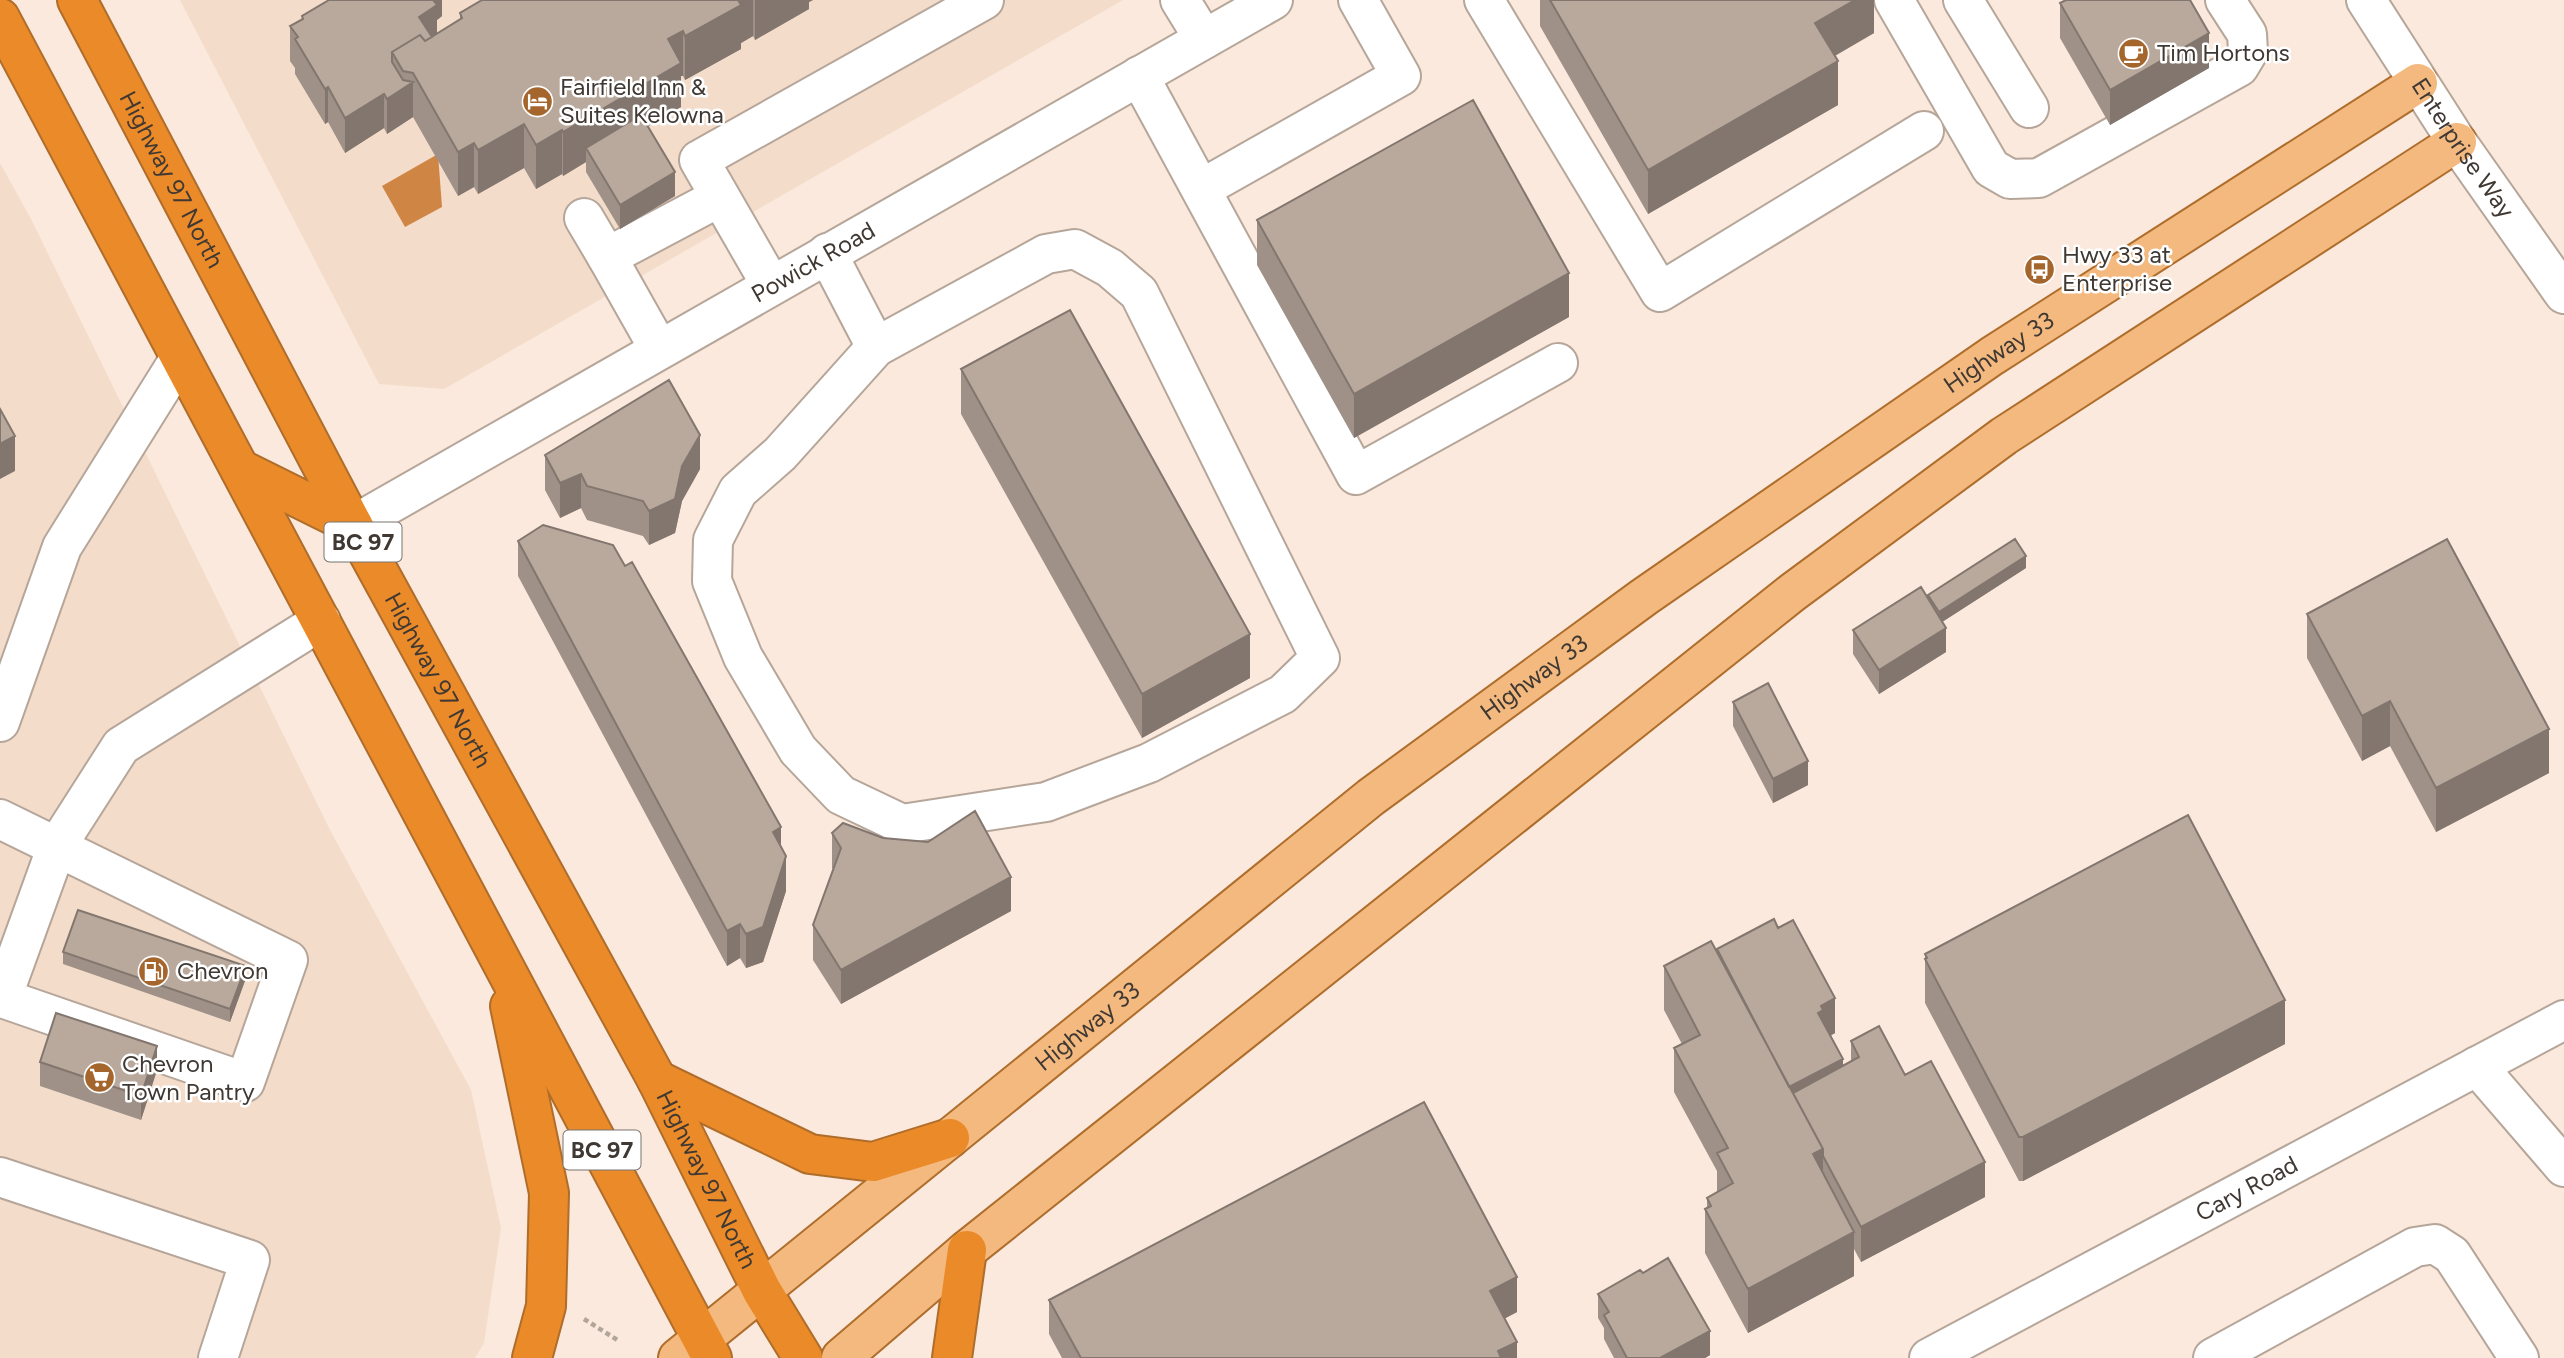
<svg xmlns="http://www.w3.org/2000/svg" width="2564" height="1358" font-family="Figtree,sans-serif">
  <rect width="100%" height="100%" fill="#fae9dc"/>
  <path fill="#f4dcca" d="M180 0H1123L444 389 379 384Z
    M0 163 31 219 329 828 471 1090 501 1228 484 1343 475 1358H0Z"/>
  <path fill="#cf8644" d="M438 154 442 207 405 227 382 186Z"/>
  <g fill="none" stroke-linecap="round" stroke-linejoin="round">
    <defs>
      <g id="minor">
        <path d="M1180 0 1204 39"/>
        <path d="M1484 0 1660 292 1924 131"/>
        <path d="M1894 0 1991 168 2010 179 2039 178 2239 67 2248 52 2247 34 2225 0"/>
        <path d="M1963 0 2029 108"/>
        <path id="s1" d="M2366 0 2457 142 2564 294"/>
        <path d="M1139 76 1356 475 1558 363"/>
        <path d="M1201 189 1401 76 1358 0"/>
        <path d="M584 218 607 257"/>
        <path d="M827 253 876 347 1046 254 1075 249 1110 268 1139 293 1320 658 1283 694 1149 763 1046 802 902 824 841 795 798 750 743 657 712 581 713 540 738 491 780 454 876 347"/>
        <path d="M771 285 699 160 984 0"/>
        <path d="M659 349 607 257 720 197"/>
        <path id="s2" d="M353 525 1273 0"/>
        <path d="M0 722 62 547 180 358"/>
        <path d="M0 819 288 960 245 1082 2 998 57 846 121 746 321 621"/>
        <path d="M2477 1066 2564 1167"/>
        <path d="M0 1177 250 1260 218 1358"/>
        <path id="s3" d="M1929 1358 2564 1020"/>
        <path d="M2213 1358 2415 1247 2435 1244 2452 1255 2519 1358"/>
      </g>
      <g id="major">
        <path id="s4" d="M678 1358 1371 797 1644 597 1992 356 2418 83"/>
        <path d="M841 1358 967 1250 1793 592 2004 436 2457 142"/>
      </g>
      <g id="highway">
        <path id="s5" d="M77 0 353 525 657 1080 762 1291 803 1358"/>
        <path d="M0 18 712 1358"/>
        <path d="M240 469 353 525"/>
        <path d="M510 1006 549 1193 546 1306 532 1358"/>
        <path d="M657 1080 810 1154 873 1162 950 1138"/>
        <path d="M952 1358 967 1250"/>
      </g>
    </defs>
    <use href="#minor" stroke="#b6a69a" stroke-width="42"/>
    <use href="#major" stroke="#af6d2c" stroke-width="42"/>
    <use href="#highway" stroke="#af6d2c" stroke-width="42"/>
    <path stroke="#b2a59b" stroke-width="4.5" stroke-dasharray="5 3.5" stroke-linecap="butt" d="M584 1319 619 1341"/>
    <use href="#minor" stroke="#fff" stroke-width="38"/>
    <use href="#major" stroke="#f3b97e" stroke-width="38"/>
    <use href="#highway" stroke="#eb8a28" stroke-width="38"/>
  </g>
  <path fill="#9f9187" d="M442 0V16L437 20V34L460 20V13L482 0H813L809 2V9L755 40 753 36 741 43V49L685 80 683 76H681V107L648 126 675 196 620 229 586 172V162L563 176 562 174 536 189 524 168 478 194 474 187 458 196 413 117 387 134 384 128 345 153 328 122 325 124 295 74V68L290 61V26L302 20V16Z
    M1540 0H1874V33L1835 56 1838 105 1648 214 1540 26Z
    M2060 3 2209 68 2110 125 2060 38Z
    M1257 220 1569 317 1354 438 1257 265Z
    M961 369 1250 678 1142 738 961 414Z
    M545 455 700 469 682 501 675 533 649 545 643 536 587 520 581 508 560 518 545 490Z
    M518 541 781 846 786 891 763 962 746 968 740 958 727 966 518 576Z
    M2026 568 1942 622 1946 652 1879 694 1853 654V630L1928 599V595Z
    M2307 614 2549 773 2436 832 2390 746 2362 761 2307 658Z
    M1733 702 1808 785 1773 803 1733 726Z
    M832 833 1011 911 841 1004 813 960V925L833 869 832 868Z
    M1717 949 1835 1033 1831 1035 1843 1066 1851 1061V1041L1905 1075 1985 1197 1861 1262 1854 1249V1276L1748 1333 1705 1253V1209L1707 1208V1198L1717 1192V1171L1674 1092V1048L1682 1044 1664 1010V966L1717 952Z
    M63 952 246 978 230 1022 63 964Z
    M1925 954 2285 1044 2023 1181H2019L1925 1003Z
    M40 1062 157 1070 141 1120 40 1086Z
    M1598 1294 1710 1355 1705 1358H1614L1604 1339V1328L1598 1318Z
    M1049 1300 1517 1312 1504 1319 1517 1358H1062L1049 1334Z"/>
  <path fill="#82766e" d="M428 0H442V16L437 20V40L413 73 419 17Z
    M738 0H753V36L741 43V49L685 80V36Z
    M755 0H813L809 2V9L755 40Z
    M1855 0H1874V33L1815 67V23Z
    M683 31V76H681V107L592 159 586 148V162L563 176V132L668 39Z
    M2209 33V68L2110 125V90Z
    M1838 61V105L1648 214V170Z
    M413 82V117L387 134V99Z
    M328 87V122L325 124V89Z
    M384 94V128L345 153V118Z
    M524 124V168L478 194V150Z
    M562 130V174L536 189V145Z
    M474 143V187L458 196V152Z
    M675 172V196L620 229V205Z
    M1569 273V317L1354 438V394Z
    M700 435V469L682 501 675 533 649 545V511L682 466Z
    M15 436V471L0 479V444Z
    M581 474V508L560 518V483Z
    M2026 556V568L1939 624V612Z
    M1946 628V652L1879 694V670Z
    M1250 634V678L1142 738V694Z
    M2390 701V746L2362 761V716Z
    M2549 729V773L2436 832V788Z
    M1808 761V785L1773 803V779Z
    M781 827V862L773 832Z
    M786 856V891L763 962 746 968V934Z
    M1011 877V911L841 1004V970Z
    M740 924V958L727 966V931Z
    M246 966V978L230 1022V1009Z
    M1835 998V1033L1823 1040 1818 1013 1821 1006Z
    M2285 1000V1044L2023 1181V1137Z
    M157 1046V1070L141 1120V1096Z
    M1843 1059V1093L1801 1116 1788 1088Z
    M1823 1149V1193L1813 1154Z
    M1985 1162V1197L1861 1262V1227Z
    M1854 1232V1276L1748 1333V1289Z
    M1517 1277V1312L1490 1326V1291Z
    M1710 1331V1355L1705 1358H1660Z
    M1517 1342V1358H1498V1351Z"/>
  <path fill="#b9a99d" stroke="#82766e" stroke-width="2" d="M329 0H433L437 5 419 17 432 37 425 41 420 35 392 52V62L403 80 413 82 387 99 384 94 345 118 328 87 325 89 295 39 298 37 290 26 303 19 302 16Z
    M482 0H738L741 5 685 36 683 31 668 39 681 63 563 132 562 130 536 145 524 124 478 150 474 143 458 152 413 73 403 71 392 52 420 35 425 41 462 18 460 13Z
    M1550 0H1855L1815 23 1838 61 1648 170Z
    M2066 0H2190L2209 33 2110 90 2060 3Z
    M1473 100 1569 273 1354 394 1257 220Z
    M641 115 675 172 620 205 586 148Z
    M1070 310 1250 634 1142 694 961 369Z
    M669 380 700 435 682 466 675 499 649 511 643 501 587 486 581 474 560 483 545 455Z
    M0 409 15 436 0 444Z
    M543 525 613 545 625 566 632 562 781 827 773 832 786 856 763 927 746 934 740 924 727 931 518 541Z
    M2015 539 2026 556 1939 612 1928 595Z
    M2447 539 2549 729 2436 788 2390 701 2362 716 2307 614Z
    M1921 587 1946 628 1879 670 1853 630Z
    M1768 683 1808 761 1773 779 1733 702Z
    M975 811 1011 877 841 970 813 925 841 848 832 833 843 823 883 838 928 842Z
    M2188 815 2285 1000 2023 1137H2019L1925 959 1927 958 1925 954Z
    M78 910 246 966 230 1009 63 952Z
    M1774 919 1778 928 1793 920 1835 998 1821 1006 1823 1010 1818 1013 1843 1059 1789 1087 1717 949Z
    M1711 941 1823 1149 1813 1154 1854 1232 1748 1289 1705 1209 1711 1206 1707 1198 1733 1183 1717 1153 1728 1148 1674 1048 1700 1035 1664 966Z
    M56 1013 157 1046 141 1096 40 1062Z
    M1879 1026 1905 1075 1931 1061 1985 1162 1861 1227 1823 1156V1149L1793 1093 1859 1057 1851 1041Z
    M1424 1102 1517 1277 1490 1291 1517 1342 1498 1351 1501 1358H1081L1049 1300Z
    M1668 1258 1710 1331 1660 1358H1627L1604 1315 1609 1312 1598 1294 1640 1270 1643 1273Z"/>
  <defs>
    <symbol id="cafe-disc" viewBox="-11 -11 22 22"><circle r="9.5" fill="#a5662d" stroke="#fff"/><path d="M-5.5-4.5H6V0H3Q3 3.5 0 3.5H-2.5Q-5.5 3.5-5.5 0ZM3-3.2v2h1.7v-2ZM-6 4.5H4V6H-6Z" fill="#fff"/></symbol>
    <symbol id="hotel-disc" viewBox="-11 -11 22 22"><circle r="9.5" fill="#a5662d" stroke="#fff"/><path d="M-6-4.5h1.5V1H6V5H4.5V3h-9V5H-6ZM-4 0a1.8 1.8 0 1 1 3.6 0ZM.5 0V-2.5h3Q6-2.5 6 0Z" fill="#fff"/></symbol>
    <symbol id="bus-disc" viewBox="-11 -11 22 22"><circle r="9.5" fill="#a5662d" stroke="#fff"/><path d="M-5-6H5V4H4V6H2V4H-2V6H-4V4H-5ZM-3.5-4V0h7V-4ZM-3.5 1.2v1.5H-2V1.2ZM2 1.2v1.5H3.5V1.2Z" fill="#fff"/></symbol>
    <symbol id="fuel-disc" viewBox="-11 -11 22 22"><circle r="9.5" fill="#a5662d" stroke="#fff"/><path d="M-5.5-6h7V0h2V4h1.3V-2.5L3-4.5l.8-.8L6-3V5H2.5V1h-1V6h-7ZM-4.2-4.7v3.2H.2V-4.7Z" fill="#fff"/></symbol>
    <symbol id="supermarket-disc" viewBox="-11 -11 22 22"><circle r="9.5" fill="#a5662d" stroke="#fff"/><path d="M-6-5.5h2.5l.6 2H6L4.5 2H-2.5L-4.4-4H-6ZM-1.5 3.2a1.3 1.3 0 1 0 .1 0ZM3 3.2a1.3 1.3 0 1 0 .1 0Z" fill="#fff"/></symbol>
  </defs>
  <g fill-rule="evenodd">
    <use href="#cafe-disc" x="2116" y="36" width="35" height="35"/>
    <use href="#hotel-disc" x="520" y="84" width="35" height="35"/>
    <use href="#bus-disc" x="2022" y="252" width="35" height="35"/>
    <use href="#fuel-disc" x="136" y="954" width="35" height="35"/>
    <use href="#supermarket-disc" x="82" y="1060" width="35" height="35"/>
  </g>
  <g text-anchor="middle" stroke-width="5" stroke-linejoin="round" paint-order="stroke">
    <g fill="#fff" stroke="#797470" stroke-width="2">
      <rect x="324.5" y="522.5" width="77" height="39" rx="5"/>
      <rect x="563.5" y="1130.5" width="77" height="39" rx="5"/>
    </g>
    <g font-size="23" font-weight="bold" fill="#3f3833">
      <text x="363" y="550">BC 97</text>
      <text x="602" y="1158">BC 97</text>
    </g>
    <g font-size="24" fill="#3f3833" stroke="#fff" text-anchor="start">
      <text x="2157" y="61">Tim Hortons</text>
      <text x="560" y="95">Fairfield Inn &amp;<tspan x="560" dy="28">Suites Kelowna</tspan></text>
      <text x="2062" y="263">Hwy 33 at<tspan x="2062" dy="28">Enterprise</tspan></text>
      <text x="177" y="979">Chevron</text>
      <text x="122" y="1072">Chevron<tspan x="122" dy="28">Town Pantry</tspan></text>
    </g>
    <g font-size="24" fill="#3f3833" stroke="#fff">
      <text dy="8" stroke="none"><textPath href="#s1" startOffset="177">Enterprise Way</textPath></text>
      <text dy="8" stroke="none"><textPath href="#s5" startOffset="203">Highway 97 North</textPath></text>
      <text dy="8" stroke="none"><textPath href="#s2" startOffset="530">Powick Road</textPath></text>
      <text dy="8" stroke="none"><textPath href="#s4" startOffset="1661">Highway 33</textPath></text>
      <text dy="8" stroke="none"><textPath href="#s4" startOffset="1094">Highway 33</textPath></text>
      <text dy="8" stroke="none"><textPath href="#s5" startOffset="770">Highway 97 North</textPath></text>
      <text dy="8" stroke="none"><textPath href="#s4" startOffset="527">Highway 33</textPath></text>
      <text dy="8" stroke="none"><textPath href="#s5" startOffset="1337">Highway 97 North</textPath></text>
      <text dy="8" stroke="none"><textPath href="#s3" startOffset="360">Cary Road</textPath></text>
    </g>
  </g>
</svg>
